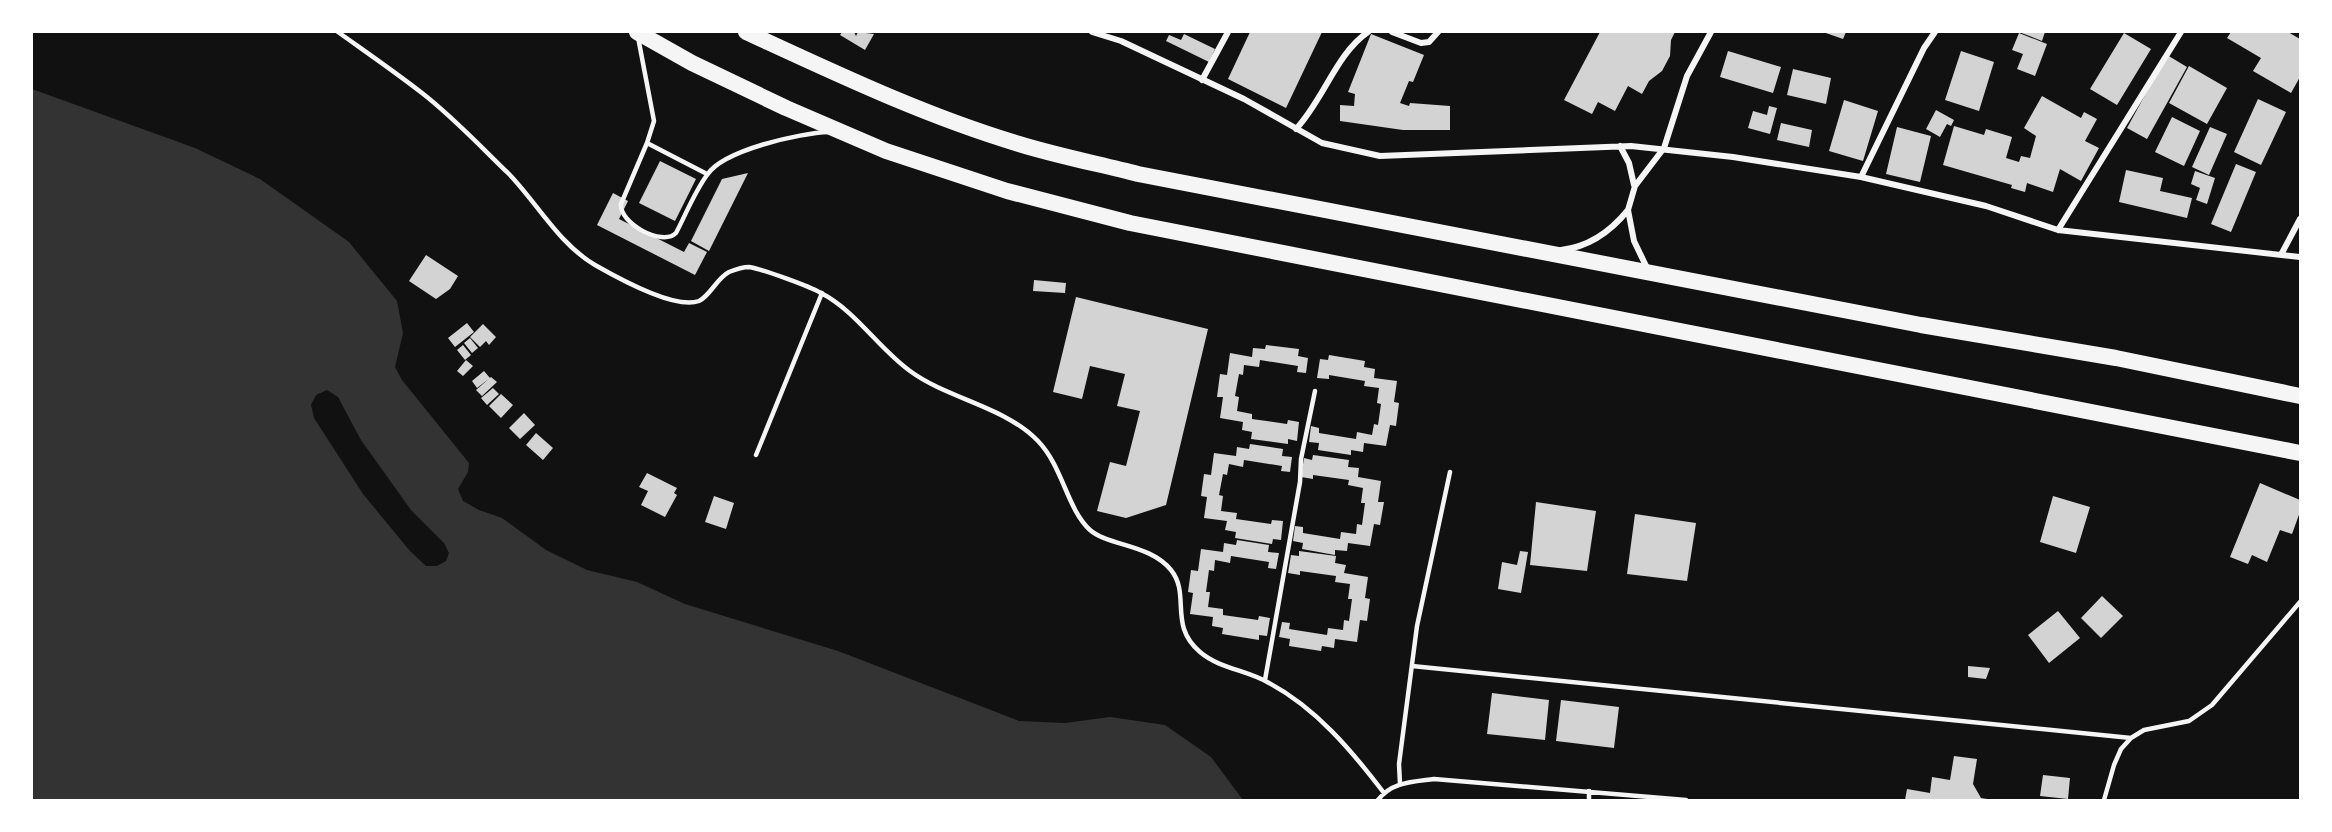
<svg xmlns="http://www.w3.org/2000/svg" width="2332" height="832" font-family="Montserrat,sans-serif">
  <rect width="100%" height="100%" fill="#111"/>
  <path fill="#333" d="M32 89 195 148 260 179 349 242 397 301 403 333 395 367 402 380 469 463 468 472 458 489 463 501 479 510 502 518 546 550 587 570 637 582 685 604 838 651 1019 721 1065 723 1110 717 1165 725 1211 757 1243 800H32Z"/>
  <path fill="#111" d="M327 390 338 397 361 440 411 510 444 543 449 553 446 561 437 566H426L410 551 363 494 314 418 311 405 316 395Z"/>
  <path fill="#d3d3d3" d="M842 32H854L856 36 858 32 874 34 865 50 840 35Z
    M1250 32H1322L1286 108 1228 79Z
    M1600 32H1675L1671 40 1670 56 1662 71 1649 81 1642 94 1628 86 1615 111 1598 102 1592 114 1564 100Z
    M1823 32H1846L1843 39Z
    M2019 32H2045L2042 41Z
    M2231 32H2288L2300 39V77L2291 93 2253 71 2261 58 2227 38Z
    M2019 33 2047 44 2035 76 2017 69 2023 54 2012 50Z
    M2124 33 2151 49 2117 105 2090 89Z
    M1184 34 1215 49 1209 62 1166 41 1169 35 1181 40Z
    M1371 34 1424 55 1413 82 1409 81 1400 103 1409 106 1410 103 1450 106V130H1403L1340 121V105L1354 106 1355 94 1348 92Z
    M1728 51 1781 67 1773 93 1720 77Z
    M1961 51 1994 62 1979 111 1945 100Z
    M2167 55 2187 67 2147 139 2127 128Z
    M2189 66 2227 88 2207 124 2169 103Z
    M1793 69 1831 78 1826 104 1787 95Z
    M2042 96 2081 118 2084 112 2097 119 2085 141 2099 148 2081 181 2060 169 2053 192 2027 183 2025 192 2011 188 2012 185 1943 165 1954 126 1984 135 1986 129 2012 137 2006 158 2019 162 2021 156 2030 158 2036 136 2024 128Z
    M2258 99 2286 112 2261 165 2234 152Z
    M1844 100 1878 111 1863 161 1829 151Z
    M1769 106 1777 108 1770 134 1748 128 1753 111 1767 115Z
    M1936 110 1954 120 1951 126 1947 124 1940 137 1926 129Z
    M2172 117 2200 131 2184 166 2155 152Z
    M1781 123 1812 130 1809 147 1777 140Z
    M1897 127 1931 136 1920 182 1886 174Z
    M2210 127 2227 134 2209 175 2192 167Z
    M660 161 696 179 675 221 639 203Z
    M2236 164 2256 172 2231 232 2211 224Z
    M2126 170 2163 178 2160 191 2192 198 2187 218 2119 202Z
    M2195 171 2215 178 2207 204 2196 200 2200 188 2191 184Z
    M748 173 709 251 691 241 722 179Z
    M613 193 628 201 619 219 684 252 689 243 707 252 695 275 597 225Z
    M426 255 458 276 450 289 436 299 409 281Z
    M1034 280 1066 283 1065 293 1033 291Z
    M1076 297 1208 329 1166 505 1126 518 1097 511 1110 462 1126 466 1140 411 1117 406 1125 374 1090 366 1082 399 1053 392Z
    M467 323 474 332 455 347 448 338Z
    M483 324 496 337 489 345 486 341 480 347 470 337Z
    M470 338 478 348 472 353 464 343Z
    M463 345 471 355 465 360 457 350Z
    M1266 345 1299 349 1298 356 1308 358 1306 373 1297 372 1298 366 1260 360 1259 367 1244 365 1243 375 1239 374 1235 396 1239 397 1237 411 1252 414V419L1287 424 1288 420 1299 422 1297 441 1288 439V444L1251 439 1252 432 1242 430 1243 422 1220 418 1223 397H1217L1220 374 1227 375 1230 353 1252 357 1253 348 1265 349Z
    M1329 355 1365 361 1364 367 1375 369 1374 378 1397 381 1394 402 1399 403 1396 426 1390 425 1386 446 1364 443 1363 452 1351 450V455L1318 450 1319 443 1309 442 1311 426 1319 428V433L1356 439 1357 432 1372 435 1374 424 1378 425 1381 404 1377 403 1379 388 1364 386 1365 381 1329 375V379L1317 378 1320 359 1328 360Z
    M466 360 473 366 463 376 457 371Z
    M484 371 490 378 477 388 472 381Z
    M491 377 497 382 482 396 476 390Z
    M493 388 499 394 487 405 481 398Z
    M501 394 513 405 501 418 489 406Z
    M524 413 535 425 520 439 509 428Z
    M536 433 553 448 543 460 526 445Z
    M1250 444 1283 449 1282 456 1292 457 1290 472 1281 471 1282 466 1244 460 1243 467 1229 464 1227 475 1223 474 1219 495 1223 496 1221 511 1237 513 1236 519 1271 524 1272 520 1283 521 1281 540 1273 539 1272 544 1235 538 1236 532 1225 530 1227 521 1204 518 1207 497 1201 496 1204 474 1211 475 1214 453 1236 456 1237 447 1249 449Z
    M1313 455 1349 460 1348 467 1359 468 1358 477 1381 481 1378 502H1384L1380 525 1374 524 1370 546 1348 543 1347 551 1335 550V555L1302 549 1303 543 1293 541 1295 526 1303 527V533L1340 539 1341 532 1356 534 1357 524 1362 525 1365 503H1361L1363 488 1348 485 1349 480 1313 475V479L1301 477 1304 458 1312 460Z
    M647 473 677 488 674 493 677 495 665 517 641 505 648 491 639 487Z
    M2260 483 2300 500V512L2292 534 2280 530 2267 562 2252 555 2248 564 2230 557Z
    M714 496 734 503 726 529 705 522Z
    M2053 496 2090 507 2076 553 2040 542Z
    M1536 502 1596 511 1587 571 1530 565Z
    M1635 514 1696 523 1687 581 1627 574Z
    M1237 540 1269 545 1268 552 1279 553 1276 569 1268 568 1269 562 1231 556 1230 563 1215 560 1214 571 1209 570 1206 592H1210L1208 607 1223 609V615L1258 620 1259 616 1270 618 1267 636 1259 635V640L1222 634 1223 628 1212 626 1213 617 1190 614 1193 593 1188 592 1191 570 1198 571 1201 549 1223 552 1224 543 1236 545Z
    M1299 551 1336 556 1335 563 1346 565 1344 573 1368 577 1365 598 1370 599 1367 621 1360 620 1357 642 1335 639 1334 648 1322 646 1321 651 1289 646 1290 639 1279 637 1282 622 1290 623 1289 629 1327 635 1328 628 1343 630 1344 620 1349 621 1352 599H1348L1350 584 1335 582 1336 576 1300 571V575L1288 573 1291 555 1299 556Z
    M1520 551 1528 552 1521 593 1498 589 1502 562 1517 565Z
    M2102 596 2123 616 2101 638 2081 618Z
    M2058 611 2080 638 2049 663 2028 635Z
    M1968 666 1990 668 1986 679 1968 677Z
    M1492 693 1549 700 1545 740 1487 734Z
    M1561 700 1619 707 1614 748 1556 741Z
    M1954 756 1977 759 1973 784 1981 798 1993 800H1905L1907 789 1930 793 1932 777 1950 780Z
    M2043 775 2070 778 2068 799 2040 796Z"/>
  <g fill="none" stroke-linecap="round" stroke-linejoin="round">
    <path stroke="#f5f5f5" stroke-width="4.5" d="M338 32C366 52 395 72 422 93 453 117 481 147 509 174 537 203 559 244 595 265 616 277 675 310 699 301 710 296 717 278 729 272 734 270 744 267 749 267 762 269 809 286 821 293 856 311 878 348 910 371 948 399 1004 406 1038 441 1063 467 1067 509 1090 530 1108 546 1150 544 1171 570 1191 595 1168 625 1200 652 1220 669 1247 670 1269 683 1316 708 1352 751 1384 793
      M638 37 654 121 647 143 621 204C619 223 662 247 676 233 686 214 694 193 707 175 723 150 800 133 829 132
      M647 143 707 174
      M756 455 822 293
      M1412 666 2131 738
      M1265 680 1300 482 1301 459 1315 391
      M1400 784 1399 764 1417 626 1450 472
      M1378 800C1392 782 1412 782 1434 779L1686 800
      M1589 800V791
      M2104 800 2114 765 2121 749 2131 738 2144 730 2189 721 2212 705 2300 602"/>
    <path stroke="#f5f5f5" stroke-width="6" d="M1092 32 1121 41 1244 99 1322 143 1380 156 1631 146 1733 157 1861 177 1986 206 2058 230 2300 257
      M1392 32 1421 43 1429 42 1438 32
      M1202 80 1228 32
      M1296 129C1324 99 1336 54 1368 32
      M1620 146 1629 163 1634 185
      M1861 177 1924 48 1935 32
      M2058 230 2181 32
      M1561 250C1589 247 1611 231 1628 210
      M2282 253 2300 219
      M1647 268 1634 241 1628 210 1635 186 1664 148 1687 76 1711 32"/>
    <path stroke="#f5f5f5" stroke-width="16" d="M637 32 692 63 786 108 886 151 1007 191 1130 223 2300 453
      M746 32C835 73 925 116 1019 144 1058 156 1099 164 1138 174L1921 325 2116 358 2300 396"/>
  </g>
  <rect width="2332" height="832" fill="none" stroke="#ffffff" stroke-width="66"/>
</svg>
